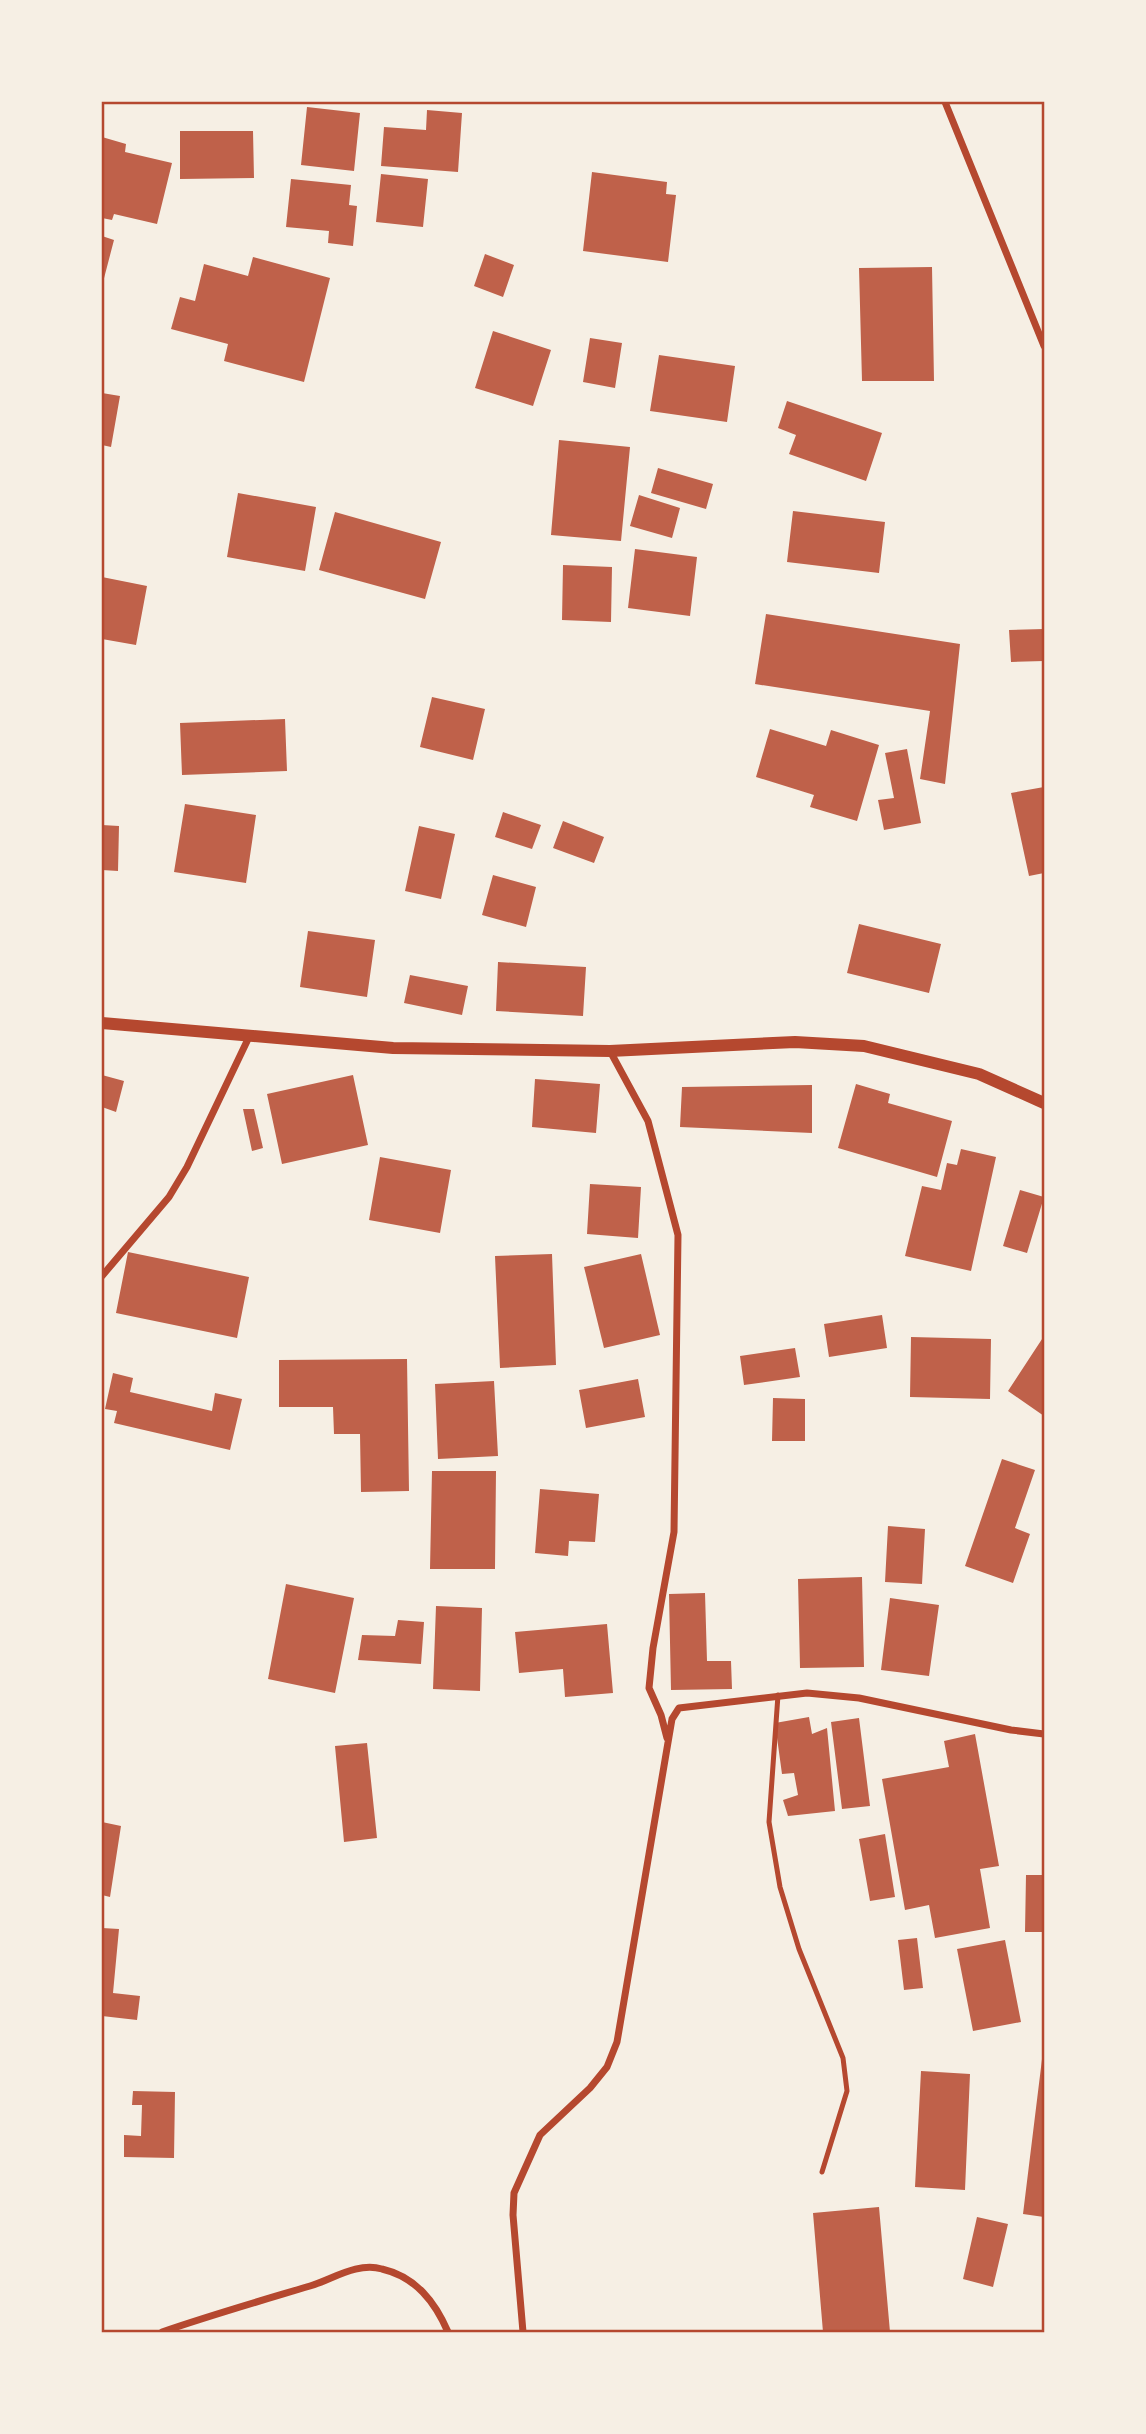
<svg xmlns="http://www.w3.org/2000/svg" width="1146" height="2434" font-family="Montserrat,sans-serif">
  <rect width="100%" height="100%" fill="#f6efe4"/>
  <path fill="#bf614a" d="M307 107 360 113 354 171 301 165Z
    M427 110 462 113 458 172 381 166 384 127 426 130Z
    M180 131H253L254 178 180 179Z
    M102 137 126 144 125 152 172 163 157 224 114 214 112 220 102 218Z
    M592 172 667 182 666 194 676 195 668 262 583 251Z
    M381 174 428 179 423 227 376 222Z
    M291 179 351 185 349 205 357 206 353 246 328 243 329 231 286 227Z
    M102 236 114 240 102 286Z
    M485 254 514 265 503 297 474 286Z
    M253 257 330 278 304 382 224 361 228 344 171 329 180 297 195 301 204 264 248 276Z
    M932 267 934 381H862L859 268Z
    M493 331 551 350 533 406 475 388Z
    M590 338 622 343 615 388 583 382Z
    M659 355 735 366 727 422 650 411Z
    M102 393 120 396 111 447 102 445Z
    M787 401 882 433 866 481 789 454 796 435 778 428Z
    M559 440 630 447 621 541 551 535Z
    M658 468 713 484 706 509 651 493Z
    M238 493 316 507 305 571 227 557Z
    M639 495 680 508 672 538 630 526Z
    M793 511 885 522 879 573 787 562Z
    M335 512 441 542 425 599 319 570Z
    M635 549 697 557 690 616 628 608Z
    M563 565 612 567 611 622 562 620Z
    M102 577 147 586 136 645 102 639Z
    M766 614 960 644 945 784 920 779 930 711 755 684Z
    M1044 629V661L1011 662 1009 630Z
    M432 697 485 709 473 760 420 747Z
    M285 719 287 771 182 775 180 723Z
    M770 729 826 746 831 730 879 745 857 821 810 807 814 795 756 777Z
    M907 749 921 823 884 830 878 800 894 798 885 753Z
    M1044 787V873L1029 876 1011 793Z
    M185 804 256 815 246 883 174 872Z
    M503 812 541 825 532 849 495 837Z
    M563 821 604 837 594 863 553 848Z
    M102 825 119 826 118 871 102 870Z
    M419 826 455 834 441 899 405 891Z
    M493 875 536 887 526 927 482 915Z
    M859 924 941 944 929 993 847 973Z
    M308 931 375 940 367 997 300 987Z
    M498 962 586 967 583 1016 496 1011Z
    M410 975 468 986 462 1015 404 1003Z
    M102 1075 124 1081 116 1112 102 1107Z
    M353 1075 368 1145 282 1164 267 1094Z
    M535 1079 600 1084 596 1133 532 1127Z
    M856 1084 890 1094 888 1103 952 1121 937 1177 838 1148Z
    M812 1085V1133L680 1127 682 1087Z
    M243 1109H254L263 1148 252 1151Z
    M961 1149 996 1157 971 1271 905 1256 922 1186 941 1190 947 1163 957 1165Z
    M380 1157 451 1170 440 1233 369 1220Z
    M590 1184 641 1187 638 1238 587 1234Z
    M1020 1190 1044 1197 1027 1253 1003 1246Z
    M128 1252 249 1277 237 1338 116 1313Z
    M552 1254 556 1365 500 1368 495 1256Z
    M641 1254 660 1335 604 1348 584 1267Z
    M882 1315 887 1348 829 1357 824 1324Z
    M1044 1336V1416L1008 1391Z
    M911 1337 991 1339 990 1399 910 1397Z
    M795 1348 800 1377 744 1385 740 1356Z
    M407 1359 409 1491 361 1492 360 1434H334L333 1407H279V1360Z
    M113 1373 133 1378 130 1392 212 1411 215 1393 242 1399 230 1450 114 1423 117 1411 105 1409Z
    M638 1379 645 1417 586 1428 579 1390Z
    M494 1381 498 1456 438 1459 435 1384Z
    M773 1398 805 1399V1441H772Z
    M1002 1459 1035 1470 1015 1528 1030 1534 1013 1583 965 1566Z
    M432 1471H496L495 1569H430Z
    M540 1489 599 1494 595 1542 569 1541 568 1556 535 1553Z
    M888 1526 925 1529 922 1584 885 1582Z
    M862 1577 864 1667 800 1668 798 1579Z
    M286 1584 354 1598 335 1693 268 1679Z
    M705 1593 707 1661H731L732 1689 671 1690 669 1594Z
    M890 1598 939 1605 929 1676 881 1670Z
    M436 1606 482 1608 480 1691 433 1689Z
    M398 1620 424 1622 421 1664 358 1660 362 1635 395 1636Z
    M607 1624 613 1693 565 1697 563 1669 519 1673 515 1632Z
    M809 1717 812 1734 827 1728 835 1811 788 1816 783 1800 798 1795 794 1773 782 1774 775 1723Z
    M859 1718 870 1806 842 1809 831 1722Z
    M975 1734 999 1866 980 1869 990 1928 935 1938 929 1905 905 1910 882 1779 949 1767 944 1741Z
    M367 1743 377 1838 344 1842 335 1746Z
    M102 1822 121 1826 110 1897 102 1895Z
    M885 1834 895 1897 870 1901 859 1839Z
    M1026 1875H1044V1932H1025Z
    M102 1928 119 1929 113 1993 140 1996 137 2020 102 2016Z
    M917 1938 923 1988 904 1990 898 1940Z
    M1005 1940 1021 2022 973 2031 957 1949Z
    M1043 2051H1044V2217L1023 2214Z
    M921 2071 970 2074 965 2190 915 2187Z
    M133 2091 175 2092 174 2158 124 2157V2135L141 2136 142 2105H132Z
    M879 2207 890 2332H823L813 2213Z
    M977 2217 1008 2224 993 2287 963 2279Z"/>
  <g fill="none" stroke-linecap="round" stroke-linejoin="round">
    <path stroke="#b5482f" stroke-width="5" d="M778 1695 769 1822 780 1887 799 1949 843 2058 847 2091 822 2172"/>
    <path stroke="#b5482f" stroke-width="7" d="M945 102 1044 346
      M610 1051 648 1121 678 1235 674 1532 653 1648 649 1688 661 1715 667 1738
      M102 1276 169 1197 187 1167 249 1037
      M162 2332C211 2315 260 2301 310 2286 333 2279 357 2262 382 2269 416 2277 435 2302 448 2332
      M523 2332 513 2215 514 2193 540 2135 590 2088 607 2067 617 2042 672 1719 679 1708 807 1693 859 1698 1011 1730 1044 1734"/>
    <path stroke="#b5482f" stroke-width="12" d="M102 1023 393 1048 610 1051 795 1042 864 1046 979 1074 1044 1103"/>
  </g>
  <rect width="1146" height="2434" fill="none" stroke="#f6efe4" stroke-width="206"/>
  <rect x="103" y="103" width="940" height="2228" fill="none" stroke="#b5482f" stroke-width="2.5"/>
</svg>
